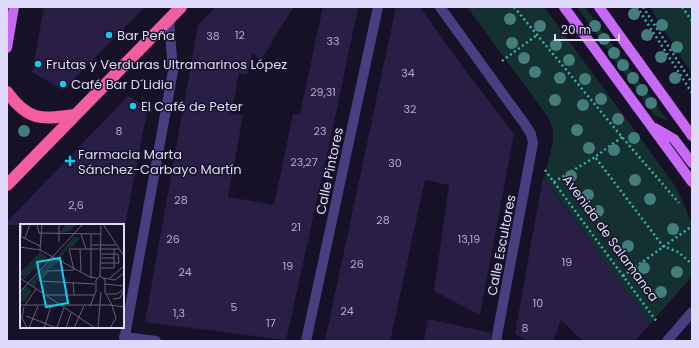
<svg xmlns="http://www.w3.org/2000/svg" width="699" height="348" font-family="Poppins,sans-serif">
  <rect width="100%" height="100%" fill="#161126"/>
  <path fill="#153030" d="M467 7H544L676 187 692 223V275L687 282 650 324 548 183 542 187 553 141V129L548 117Z
    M577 7H585L668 121 655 116Z
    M650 7H692V74L655 16Z"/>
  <path fill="#291f46" d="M44 7H145L63 90 32 72Z
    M216 7H294L282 25 261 60 252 53 247 75 239 73 231 114 243 115 228 197 274 205 293 114H300L323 7H358L335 118 286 340 145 322 198 25Z
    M396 7H420L465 70 514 134 480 315 434 291 449 185 425 180 390 341H325Z
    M128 96 148 107 125 225H7V222Z
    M543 177 650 324 635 341H583L561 320 553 341H529L515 334Z
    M428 319 491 333 490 341H424Z"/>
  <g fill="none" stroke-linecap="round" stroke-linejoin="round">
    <path stroke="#39b1b0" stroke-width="2.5" stroke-dasharray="2 3" stroke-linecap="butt" d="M514 7 622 137 679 203
      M637 7 692 93
      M643 7 692 83
      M682 7 692 21
      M502 61 537 35
      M622 137 595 157 663 246 678 252 692 264
      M545 170 657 322
      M554 182 595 157
      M623 276 692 226"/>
    <path stroke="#464082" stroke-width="10" d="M440 7 524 123 531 134 533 143 496 341
      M124 337 156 341
      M124 341 173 71 169 19
      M306 341 378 7
      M667 341 692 312"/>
    <path stroke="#c769f4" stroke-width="10" d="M564 7 692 182
      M599 7 692 136
      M7 48 14 7
      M655 128 674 139 692 163"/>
    <path stroke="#f35e9e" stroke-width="12" d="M7 92C29 122 42 119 75 115
      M7 185 181 7"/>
  </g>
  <g fill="#447e7c">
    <circle cx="634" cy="14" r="6"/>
    <circle cx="510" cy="19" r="6"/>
    <circle cx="662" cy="25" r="6"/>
    <circle cx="540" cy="26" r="6"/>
    <circle cx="595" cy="26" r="6"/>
    <circle cx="647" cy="35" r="6"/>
    <circle cx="604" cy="39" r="6"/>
    <circle cx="512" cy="43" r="6"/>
    <circle cx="556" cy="45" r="6"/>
    <circle cx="677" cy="47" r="6"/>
    <circle cx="614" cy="53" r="6"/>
    <circle cx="661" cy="57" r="6"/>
    <circle cx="524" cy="58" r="6"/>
    <circle cx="569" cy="60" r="6"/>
    <circle cx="623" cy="65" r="6"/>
    <circle cx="535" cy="72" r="6"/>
    <circle cx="560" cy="78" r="6"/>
    <circle cx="633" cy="78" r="6"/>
    <circle cx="675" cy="78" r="6"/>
    <circle cx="585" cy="79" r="6"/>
    <circle cx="642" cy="90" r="6"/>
    <circle cx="601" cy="99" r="6"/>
    <circle cx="555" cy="100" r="6"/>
    <circle cx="651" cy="103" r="6"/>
    <circle cx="583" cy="105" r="6"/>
    <circle cx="618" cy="119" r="6"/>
    <circle cx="577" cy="130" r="6"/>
    <circle cx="24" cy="131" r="6"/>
    <circle cx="634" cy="138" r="6"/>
    <circle cx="589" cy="148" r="6"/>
    <circle cx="614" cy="150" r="6"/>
    <circle cx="571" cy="176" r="6"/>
    <circle cx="635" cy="180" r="6"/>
    <circle cx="588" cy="195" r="6"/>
    <circle cx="650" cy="199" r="6"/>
    <circle cx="598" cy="211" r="6"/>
    <circle cx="673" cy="229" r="6"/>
    <circle cx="628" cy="246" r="6"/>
    <circle cx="644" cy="268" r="6"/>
    <circle cx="677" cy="272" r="6"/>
    <circle cx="661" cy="292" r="6"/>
  </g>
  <g fill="#14cdee" stroke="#161126" stroke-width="1.5">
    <circle cx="109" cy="35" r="4"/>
    <circle cx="38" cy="64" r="4"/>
    <circle cx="63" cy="84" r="4"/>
    <circle cx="133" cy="106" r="4"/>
    <path d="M68 155h4v4h4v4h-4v4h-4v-4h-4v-4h4z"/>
  </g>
  <g text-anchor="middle" stroke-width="3" stroke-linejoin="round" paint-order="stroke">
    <g font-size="11" fill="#b2abce">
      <text x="240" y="39">12</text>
      <text x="213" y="40">38</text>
      <text x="333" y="45">33</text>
      <text x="408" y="77">34</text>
      <text x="323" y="96">29,31</text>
      <text x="410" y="113">32</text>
      <text x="119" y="135">8</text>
      <text x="320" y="135">23</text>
      <text x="304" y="166">23,27</text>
      <text x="395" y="167">30</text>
      <text x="181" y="204">28</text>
      <text x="76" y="209">2,6</text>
      <text x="383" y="224">28</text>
      <text x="296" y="231">21</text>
      <text x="173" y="243">26</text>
      <text x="469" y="243">13,19</text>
      <text x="567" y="266">19</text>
      <text x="357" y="268">26</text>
      <text x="288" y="270">19</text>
      <text x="185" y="276">24</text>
      <text x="538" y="307">10</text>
      <text x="234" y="311">5</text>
      <text x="347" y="315">24</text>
      <text x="179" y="317">1,3</text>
      <text x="271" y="327">17</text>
      <text x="525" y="332">8</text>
    </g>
    <g font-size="13" fill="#dfdafc" stroke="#161126" text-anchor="start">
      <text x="117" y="40">Bar Peña</text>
      <text x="46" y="69">Frutas y Verduras Ultramarinos López</text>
      <text x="71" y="89">Café Bar D´Lidia</text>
      <text x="141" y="111">El Café de Peter</text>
      <text x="78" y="159">Farmacia Marta<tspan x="78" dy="15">Sánchez-Carbayo Martín</tspan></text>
    </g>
    <g font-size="13" fill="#dfdafc" stroke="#161126">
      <text transform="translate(329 171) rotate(-78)" y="5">Calle Pintores</text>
      <text transform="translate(611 238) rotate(54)" y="5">Avenida de Salamanca</text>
      <text transform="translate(501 245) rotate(-79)" y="5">Calle Escultores</text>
    </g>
  </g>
  <g transform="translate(20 224)">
    <rect width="104" height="104" fill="#161126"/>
    <path d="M46 0H57L49 8H40ZM54 12 60 14 53 23 48 24 40 35 37 33ZM20 28 27 33 4 55 0 49ZM33 35 39 37 18 55 15 63 10 59ZM7 62 12 68 4 78 0 77V69Z" fill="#153030"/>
    <path fill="none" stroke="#66617c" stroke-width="1" d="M17 0 19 9 81 10M39 0V18M81 0 80 52 85 56V68L92 81M83 0 104 32M61 10 66 25M0 12 20 22M1 12 2 0M5 14 10 0M72 21H96M0 23 20 26 70 53 77 54M60 25 61 48M20 26 22 0M81 34H94M81 39H99L98 30H81M81 44H94V25M0 54 75 104M71 54V10M83 54 95 56 104 49M90 54 104 42M45 59 46 71M53 59 54 71M75 60 19 57 28 47 54 46 49 25H99M85 60 104 62M0 68 63 0M87 70H97L104 65M26 71H74M93 75 100 74 103 68M0 81H92M5 81 16 65M90 81 104 83M70 82 76 67V56L80 52M4 83 2 94 7 104M6 92 37 104M37 103 44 84M9 104 18 82M24 104 31 82M46 104 51 89M54 104 64 82M78 104 81 68M90 104 96 94 92 81"/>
    <path fill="#14cdee" fill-opacity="0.15" stroke="#14cdee" stroke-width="2" d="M40 34 48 79 26 83 17 38Z"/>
    <rect width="104" height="104" fill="none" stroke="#dfdafc" stroke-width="2"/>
  </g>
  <rect width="699" height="348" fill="none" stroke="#dfdafc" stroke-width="16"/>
  <path d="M555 34v6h64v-6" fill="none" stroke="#dfdafc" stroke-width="2"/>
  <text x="561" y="34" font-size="12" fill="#dfdafc" stroke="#161126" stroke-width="3" paint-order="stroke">20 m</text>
</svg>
